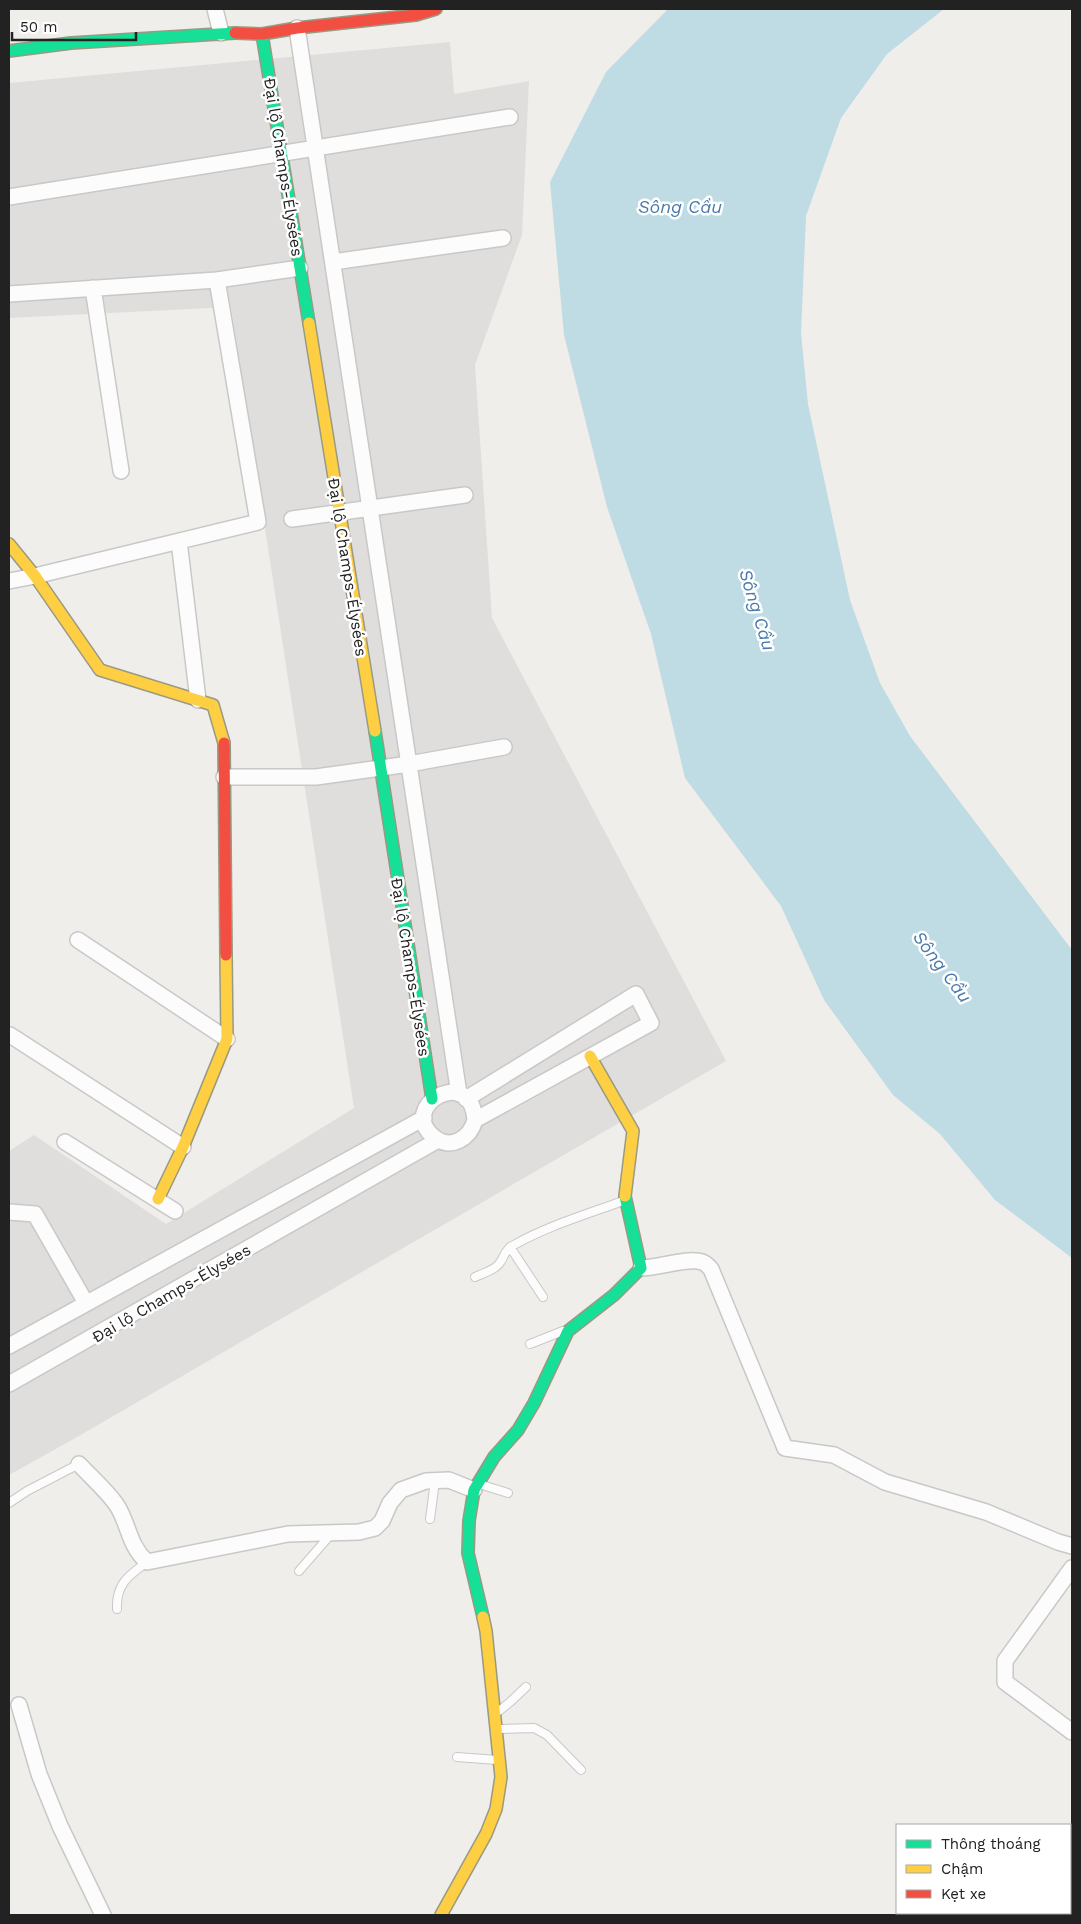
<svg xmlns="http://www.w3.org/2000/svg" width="1081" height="1924" font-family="'Work Sans',sans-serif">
  <rect width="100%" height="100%" fill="#f0eeeb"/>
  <path fill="#dfdedc" d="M450 42 454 94 529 81 522 235 475 365 492 618 726 1061 72 1440 9 1475V1151L34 1135 166 1224 354 1108 231 307 9 318V83Z"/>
  <path fill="#bfdbe3" d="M668 9H944L887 54 841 118 806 216 801 333 808 404 850 600 880 683 910 736 1072 950V1258L995 1200 940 1134 893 1095 824 1000 781 906 685 778 651 634 607 507 564 335 550 182 606 72Z"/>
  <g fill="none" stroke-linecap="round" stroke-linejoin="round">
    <defs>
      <path id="lane" d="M510 1247 543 1297
        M475 1277C483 1273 493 1271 499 1264 504 1258 504 1251 512 1246 547 1226 585 1215 623 1201
        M530 1344 563 1331
        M479 1484 508 1493
        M9 1503 27 1491 79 1464
        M430 1519 435 1481
        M299 1571 332 1533
        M117 1609C116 1584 128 1576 147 1562
        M499 1711 510 1702 526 1687
        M499 1729 534 1728 547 1735 581 1770
        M457 1757 497 1760"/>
      <path id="street" d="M215 9 221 33
        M297 28 459 1094
        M9 197 510 117
        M333 262 503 238
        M93 288 121 471
        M9 294 217 280 300 268
        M292 519 465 495
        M179 541 198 700
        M9 581 35 576 258 522 217 280
        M224 777H316L409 764 504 747
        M78 940 227 1039
        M10 1035 183 1147
        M466 1099 636 994 651 1023 475 1120C470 1138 451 1151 434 1137 396 1107 471 1063 475 1120
        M65 1142 175 1211
        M9 1212 35 1214 86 1303
        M641 1268C657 1268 689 1257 702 1262 706 1263 708 1266 711 1269L785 1448 834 1455 885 1482 986 1512 1058 1542 1072 1546
        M9 1346 424 1118
        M9 1384 438 1140
        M79 1464C91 1477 106 1490 116 1504 129 1523 128 1545 147 1562L288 1534 359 1532 375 1528 382 1521 390 1503 401 1490 426 1481 449 1480 474 1490
        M1072 1568 1005 1661V1682L1072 1732
        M19 1705 39 1774 60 1826 103 1915"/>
      <path id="fast" d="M262 34 309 323
        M9 51 71 43 235 33
        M375 731 432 1099
        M483 1617 468 1553 469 1521 474 1490 494 1457 518 1430 534 1403 568 1331 614 1295 641 1268 625 1196"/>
      <path id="slow" d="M309 323 375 731
        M9 544 35 576 100 670 213 705 224 743
        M590 1056 633 1131 625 1196
        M158 1199 183 1147 227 1039 226 955
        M441 1915 486 1834 496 1809 501 1777 486 1631 483 1617"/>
      <path id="jam" d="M235 33 262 34 297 28 416 15 436 9
        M224 743 226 955"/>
    </defs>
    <use href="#lane" stroke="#c9c8c7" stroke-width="10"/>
    <use href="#street" stroke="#c9c8c7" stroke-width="18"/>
    <use href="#fast" stroke="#999a82" stroke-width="14"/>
    <use href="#slow" stroke="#999a82" stroke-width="14"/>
    <use href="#jam" stroke="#999a82" stroke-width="14"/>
    <use href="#lane" stroke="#fdfcfc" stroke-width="8"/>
    <use href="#street" stroke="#fdfcfc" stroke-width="15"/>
    <use href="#fast" stroke="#16e098" stroke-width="11"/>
    <use href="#slow" stroke="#ffcf43" stroke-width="11"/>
    <use href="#jam" stroke="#f24e42" stroke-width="11"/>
  </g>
  <g text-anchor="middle" stroke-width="5" stroke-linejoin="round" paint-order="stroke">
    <g font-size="16" fill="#222" stroke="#fff">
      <text transform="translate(284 167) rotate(81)" y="6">Đại lộ Champs-Élysées</text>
      <text transform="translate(348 567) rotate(81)" y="6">Đại lộ Champs-Élysées</text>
      <text transform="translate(411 967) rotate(81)" y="6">Đại lộ Champs-Élysées</text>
      <text transform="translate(171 1293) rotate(-30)" y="6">Đại lộ Champs-Élysées</text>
    </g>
    <g font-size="18" font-style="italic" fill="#4a7aab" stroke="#fff">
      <text x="680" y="213">Sông Cầu</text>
      <text transform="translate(757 610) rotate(73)" y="6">Sông Cầu</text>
      <text transform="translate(942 967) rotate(53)" y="6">Sông Cầu</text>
    </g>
  </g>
  <rect width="1081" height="1924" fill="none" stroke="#222222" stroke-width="20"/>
  <rect x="896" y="1824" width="175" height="90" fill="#ffffff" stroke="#a7a7a7"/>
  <rect x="906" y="1840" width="25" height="8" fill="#16e098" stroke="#a7a7a7"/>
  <text x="941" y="1849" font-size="15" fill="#222222">Thông thoáng</text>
  <rect x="906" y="1865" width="25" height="8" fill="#ffcf43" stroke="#a7a7a7"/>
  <text x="941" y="1874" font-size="15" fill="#222222">Chậm</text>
  <rect x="906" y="1890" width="25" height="8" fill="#f24e42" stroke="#a7a7a7"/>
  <text x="941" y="1899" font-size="15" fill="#222222">Kẹt xe</text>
  <path d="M12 32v8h124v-8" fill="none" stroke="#222222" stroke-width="2.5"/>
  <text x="20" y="32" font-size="15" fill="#222222" stroke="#ffffff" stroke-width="4" paint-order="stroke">50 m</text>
</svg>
